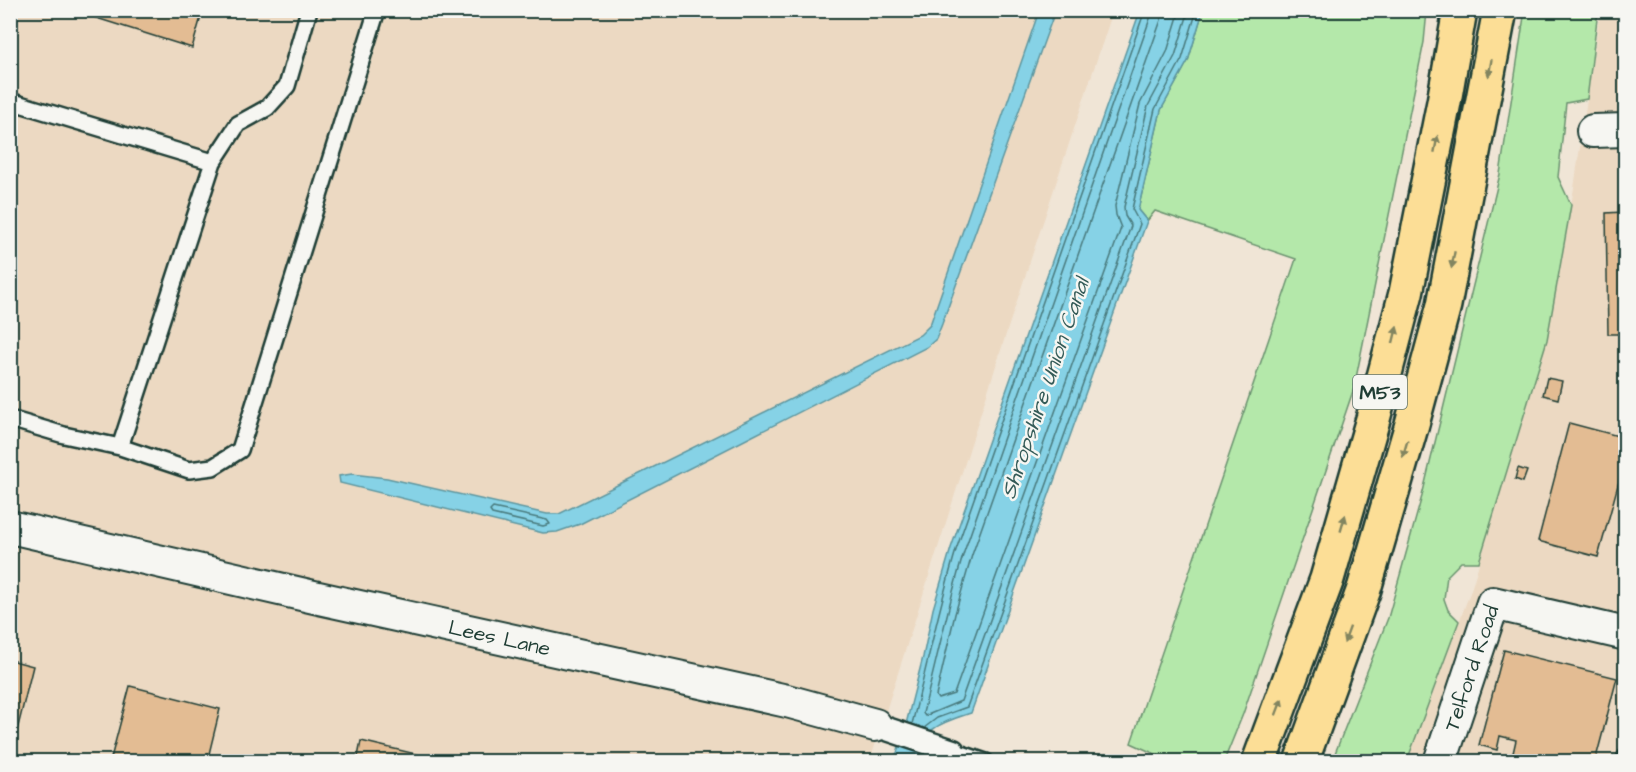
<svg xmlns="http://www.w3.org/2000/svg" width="1636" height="772" font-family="'Architects Daughter',sans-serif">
  <rect width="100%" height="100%" fill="#f0e5d6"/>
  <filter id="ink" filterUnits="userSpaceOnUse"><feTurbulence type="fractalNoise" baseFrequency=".0167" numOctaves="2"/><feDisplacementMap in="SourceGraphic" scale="12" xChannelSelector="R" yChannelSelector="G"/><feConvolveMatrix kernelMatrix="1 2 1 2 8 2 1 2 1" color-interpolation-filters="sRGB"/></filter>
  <g filter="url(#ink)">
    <path fill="#ecd9c2" d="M10 11H1113L1007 331 870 761H11Z
      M1600 11H1625V761L1407 762 1471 590 1547 340 1574 188Z"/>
    <path fill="#b4e8aa" stroke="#6a926f" stroke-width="1.5" d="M1525 10 1598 11 1587 99 1566 103 1558 177 1571 205 1547 340 1479 562H1461L1447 576 1444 599 1448 610 1459 621 1407 761H1332L1388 618 1422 496 1500 174Z
      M1203 11H1427L1424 42 1354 388 1243 714 1224 761H1163L1164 758 1131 743 1296 259 1155 211 1147 221 1138 210 1161 110 1188 61Z"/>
    <path fill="#86d2e6" stroke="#5d969f" stroke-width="1.5" d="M1039 11H1055L942 324 936 339 927 347 580 524 557 532 543 533 340 483 339 476 352 474 387 478 547 514H559L920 335 930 325Z
      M1140 11H1203L1188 61 1161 110 1138 210 1147 221 971 713C944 722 920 727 919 761L890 762 897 753 905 728 923 657 933 609 951 548Z"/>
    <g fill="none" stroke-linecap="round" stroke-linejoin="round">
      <path stroke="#48797b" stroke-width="1.5" d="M1153 10 964 552C948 605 937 659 923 713L925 716 961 701 1131 226 1125 216 1124 207 1148 106 1175 56 1189 10
        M1162 10 1161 20 972 555 955 614 936 696 938 699 954 694 1121 228 1116 215 1115 206 1140 104 1167 52 1180 10
        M493 508 547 520 550 524 543 526 492 514 490 511Z
        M912 724C927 666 939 607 956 550L1145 10
        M924 728 937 718 967 707 1140 224 1132 209 1155 109 1182 59 1197 10"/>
    </g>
    <path fill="#e3bc93" stroke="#1f3d34" stroke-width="1.5" d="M71 10H203L192 48Z
      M1623 198H1626V334H1608L1606 213 1623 212Z
      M1547 378 1562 381 1558 399 1543 395Z
      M1569 423 1626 438V456L1598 557 1538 541Z
      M1518 468 1527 471 1523 482 1515 479Z
      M1504 650 1617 678 1595 762H1511L1516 740 1500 736 1497 750 1479 745Z
      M10 660 33 666 10 759Z
      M130 686 220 709 207 762H110Z
      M361 741 449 762H357Z"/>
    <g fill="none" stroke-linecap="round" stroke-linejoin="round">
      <defs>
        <path id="service" d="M10 101 213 162
          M10 419 64 435 120 447 213 162 238 124 267 108 287 86 309 10
          M120 447 189 470 213 467 240 450 377 10
          M953 751 986 762
          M1624 762 1626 757"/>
        <path id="pedestrian" d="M875 725 953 751"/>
        <g id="minor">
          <path d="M1593 131 1626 130"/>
          <path id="s1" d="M10 527 314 597 787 701 875 725"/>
          <path id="s2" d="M1440 762 1493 603 1626 634"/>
        </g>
        <path id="motorway" d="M1259 762 1327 579 1373 419 1406 293 1444 102 1460 10
          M1301 762 1364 589 1412 424 1444 305 1500 10"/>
      </defs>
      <use href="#service" stroke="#1f3d34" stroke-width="20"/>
      <use href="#pedestrian" stroke="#1f3d34" stroke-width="27"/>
      <use href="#minor" stroke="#1f3d34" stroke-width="36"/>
      <use href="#motorway" stroke="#1f3d34" stroke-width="38"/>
      <use href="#service" stroke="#f6f6f2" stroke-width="15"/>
      <use href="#pedestrian" stroke="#f6f6f2" stroke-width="22"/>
      <use href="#minor" stroke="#f6f6f2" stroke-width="32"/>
      <use href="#motorway" stroke="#fcde96" stroke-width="33"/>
    </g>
    <defs><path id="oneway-solid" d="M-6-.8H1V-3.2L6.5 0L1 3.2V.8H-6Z" transform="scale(1.5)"/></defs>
    <g fill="#828560">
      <use href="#oneway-solid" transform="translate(1490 68) rotate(100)"/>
      <use href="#oneway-solid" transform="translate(1436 144) rotate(-79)"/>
      <use href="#oneway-solid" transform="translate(1453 260) rotate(101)"/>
      <use href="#oneway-solid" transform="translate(1395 335) rotate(-76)"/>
      <use href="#oneway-solid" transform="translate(1405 449) rotate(106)"/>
      <use href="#oneway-solid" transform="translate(1343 523) rotate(-74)"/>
      <use href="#oneway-solid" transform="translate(1347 635) rotate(110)"/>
      <use href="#oneway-solid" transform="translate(1279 707) rotate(-69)"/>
    </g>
  </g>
  <g text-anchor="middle" stroke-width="5" stroke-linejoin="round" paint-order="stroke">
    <rect fill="#f6f6f2" stroke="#60746d" stroke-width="1.5" x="1353" y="375" width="54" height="34" rx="4.5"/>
    <g font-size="20" font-weight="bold" fill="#1f3d34">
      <text x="1380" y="399">M53</text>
    </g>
    <g font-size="21" fill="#1f3d34" stroke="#f6f6f2">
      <text dy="7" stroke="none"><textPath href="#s1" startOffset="502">Lees Lane</textPath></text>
      <text dy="7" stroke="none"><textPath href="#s2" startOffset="99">Telford Road</textPath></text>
    </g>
    <g font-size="22" font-style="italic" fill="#345b58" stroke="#f6f6f2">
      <text transform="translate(1044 388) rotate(-71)" y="8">Shropshire Union Canal</text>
    </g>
  </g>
  <rect width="1636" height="772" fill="none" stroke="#f6f6f2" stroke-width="36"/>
  <rect x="18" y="18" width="1600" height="736" fill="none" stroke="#1f3d34" stroke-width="2" filter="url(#ink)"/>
</svg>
